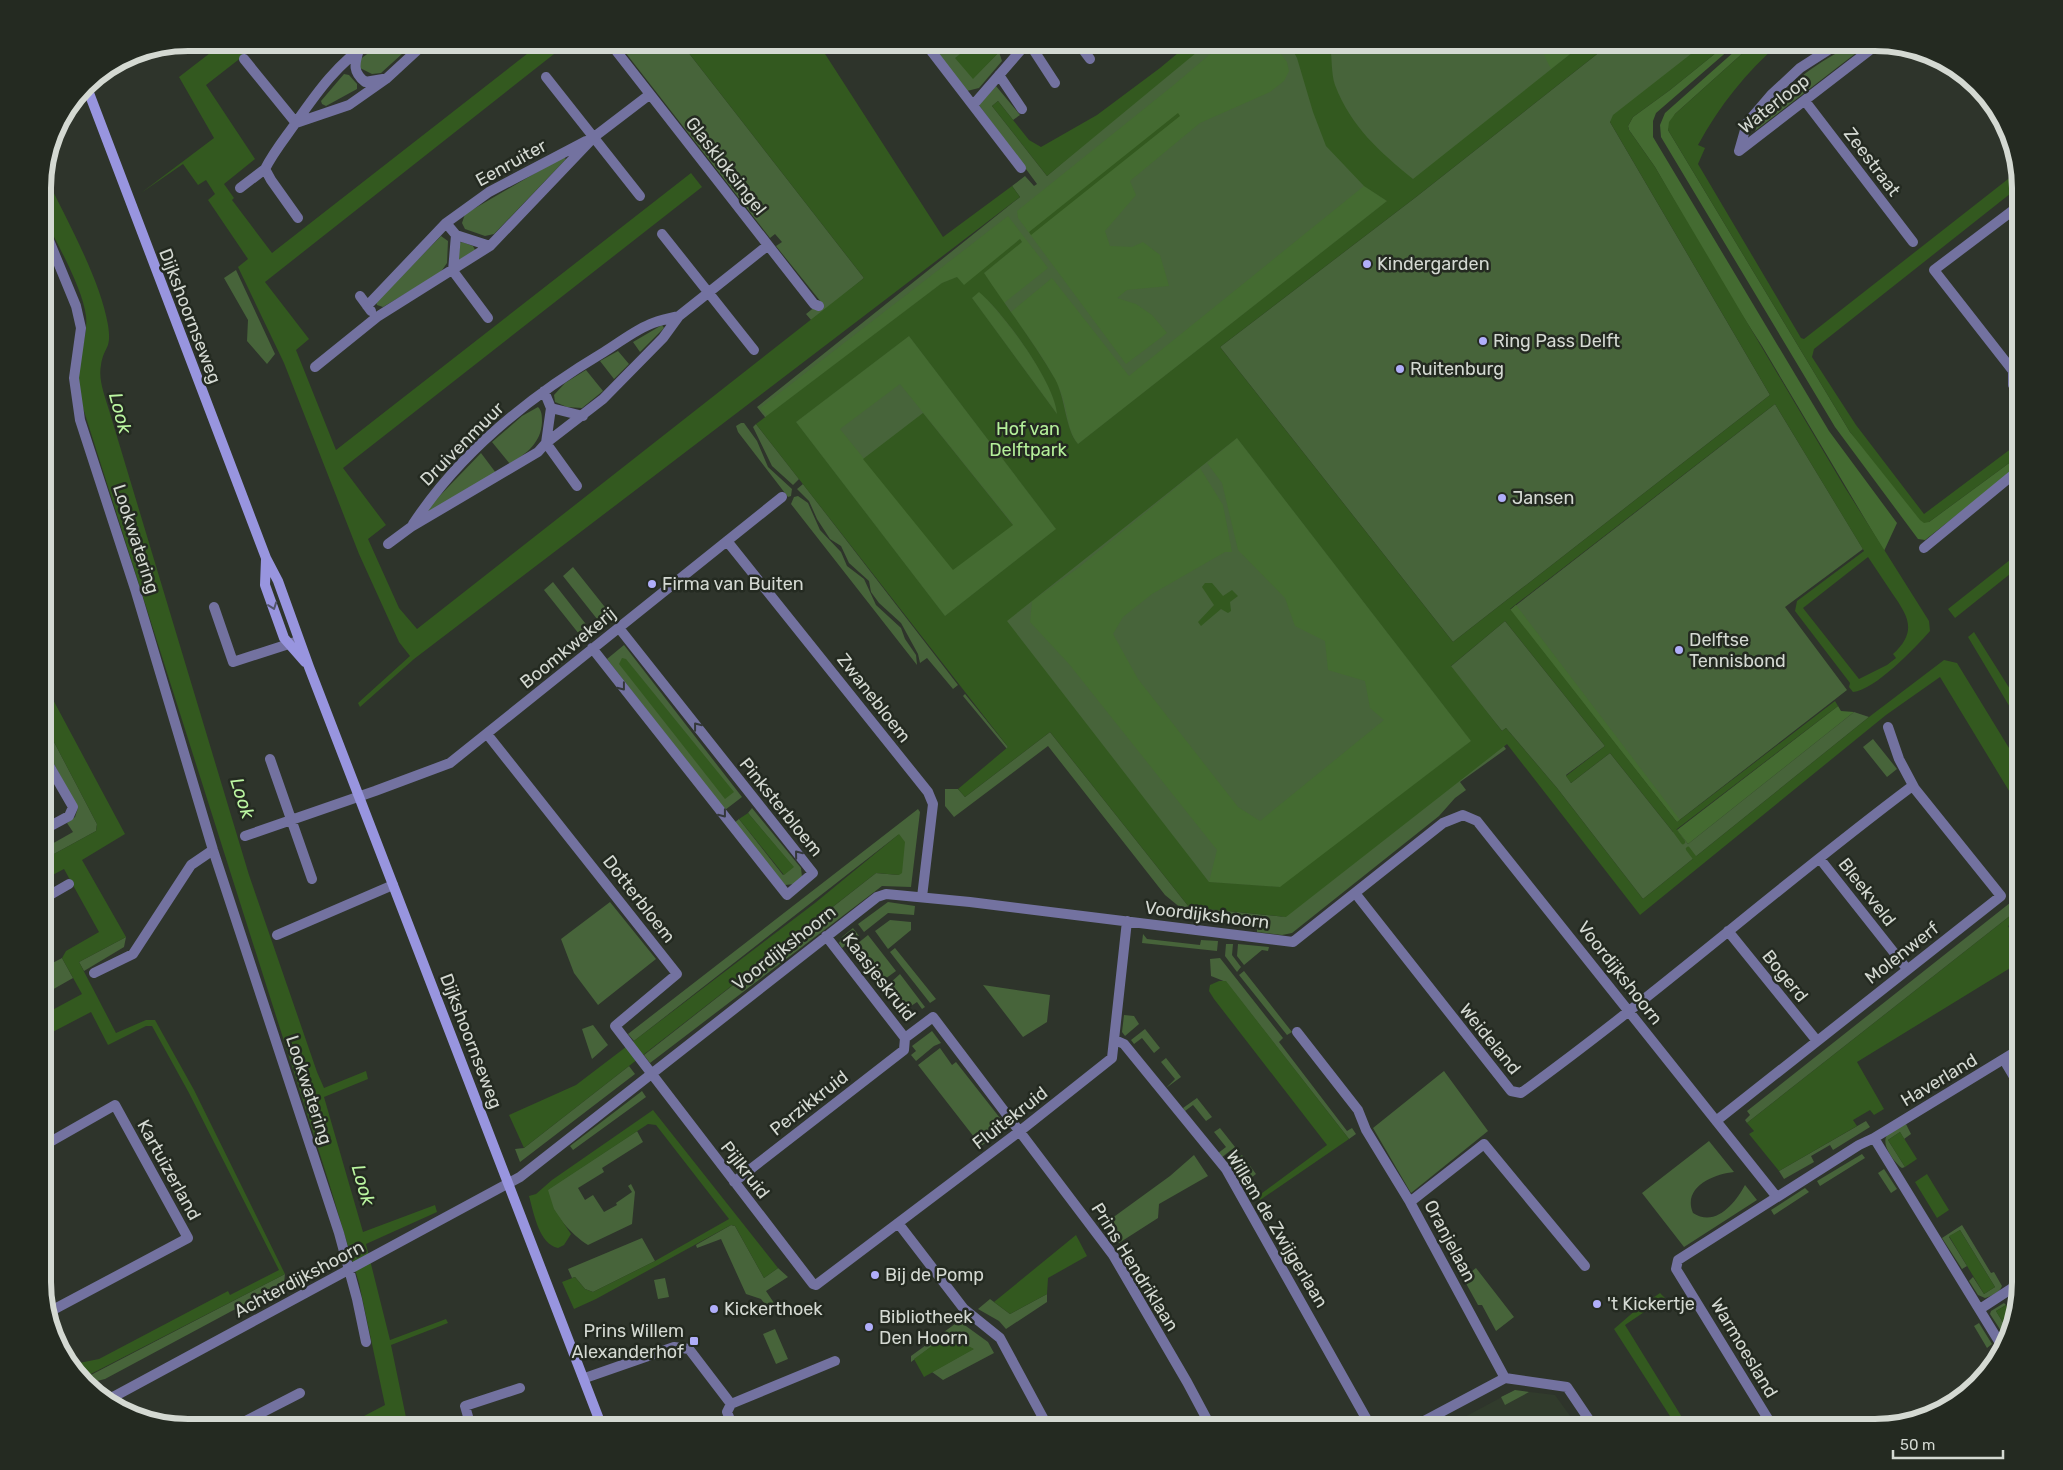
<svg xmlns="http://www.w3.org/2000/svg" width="2063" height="1470" font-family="Rubik,sans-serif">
  <rect width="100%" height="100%" fill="#2e342b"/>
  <path fill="#313b2c" d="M1515 1390 1555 1395 1578 1427H1446Z"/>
  <path fill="#47643a" d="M382 43H414L381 73 372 74 360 68 359 60Z
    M618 43H681L864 278 812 321 806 314 821 302 776 246 782 242 775 234 770 238Z
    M930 43H943L947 49 957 43H973V78L999 52 1002 61 979 88 967 91Z
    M1202 43H1595L1200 352 1413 623 1506 749 1460 782 1466 790 1455 798 1439 816 1292 933 1282 935 1257 932V926L1222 921 1223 917 1207 915 1206 920 1193 918 1165 895 1048 746 954 817 945 806V789H958L965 797 1050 732 1189 907 1286 917 1190 897 1046 707 1013 732 757 407 1020 197 1012 186 1025 176 1034 186 1037 184 979 105 996 86 1020 115 1013 120 998 101 992 106 1047 176Z
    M1611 43H1705L1610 122 1770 395 1453 642 1220 347 1416 197Z
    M1857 43H1869L1755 131C1770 94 1822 58 1857 43Z
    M344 74 349 75 357 84V89L326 106 322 104 321 101Z
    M563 157 566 159 494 234 485 236 465 229 462 223 465 214Z
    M441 236 448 241 447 263 440 273 383 307 377 305 376 302Z
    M462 242 473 246 475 250 461 261 458 259 459 243Z
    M236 270 275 354 267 364 247 341 248 320 224 278Z
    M662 325 664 328 640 352 633 342Z
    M618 351 629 364 614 379 600 361Z
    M586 370 603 391 582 408 567 407 555 402 554 395 565 383Z
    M1775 404 1863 549 1785 607 1847 690 1677 822 1510 610Z
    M538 407C542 411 542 416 542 422 541 443 527 453 510 464L492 442 522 416Z
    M741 423H744L757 441 768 467 792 489 791 496 788 497 738 432 736 426Z
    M756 424 799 479 793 485 772 466 753 427Z
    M481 453 496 473 428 512 426 510Z
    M803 484 958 685 953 689 927 658 920 663 918 654 901 623 879 603 871 592 869 581 849 563 841 546 830 539 817 519 809 501 797 489Z
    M798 496 808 503 820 530 841 552 847 566 864 579 876 605 901 628 905 639 916 655 917 665 791 504 794 497Z
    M573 567 612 616 601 624 563 576Z
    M553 582 592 632 583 639 544 590Z
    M1505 621 1605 746 1566 775 1571 783 1610 753 1673 832 1677 830 1688 844 1854 712 1869 717 1643 899 1557 788 1506 728 1502 731 1450 667Z
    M624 645 742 797 725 810 607 659Z
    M965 694 1008 747 1007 749 963 696Z
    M43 721 97 824 96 831 43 860V849L73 832 67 823 75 817 78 808 43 744Z
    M1873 739 1897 769 1887 777 1863 747Z
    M752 808 801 868 802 877 795 884 785 885 734 823 739 819 783 875 793 867 748 813Z
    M918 809 920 812 911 887 882 886 650 1063 644 1055 876 873 899 875 898 835 634 1041 628 1034Z
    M2020 895V908L1747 1123 1745 1120 1750 1115 1747 1111Z
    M610 902 656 959 598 1005 574 973 561 939Z
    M888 902 915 906 914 915 888 913 864 932 858 924Z
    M890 920 911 922V930L888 949 875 931Z
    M853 928 859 936 842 948 839 943 842 937Z
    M1143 934 1147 939 1200 945 1201 940 1218 941 1217 951 1142 943Z
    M868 935 896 971 885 979 857 944Z
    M126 937 124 947 84 971 79 962Z
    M1226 944H1233L1232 955 1241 967 1237 972 1225 956Z
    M1238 944 1269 947 1268 951 1262 950 1244 965 1237 956Z
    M895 948 936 999 930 1003 890 952Z
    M62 958 73 978 43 995V968Z
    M1220 958 1283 1038 1279 1042 1347 1131 1352 1128 1356 1134 1349 1139 1226 982 1211 976 1210 959Z
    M1244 971 1292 1032 1287 1035 1239 975Z
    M900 974 925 1007 922 1009 917 1002 908 1008 889 984Z
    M983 985 1050 995 1047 1022 1023 1037Z
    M1124 1015 1134 1016 1139 1024 1125 1036 1122 1032Z
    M593 1025 608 1045 592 1059 582 1029Z
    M1145 1029 1160 1048 1154 1053 1142 1038 1134 1044 1131 1040Z
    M932 1031 941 1043 934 1046 916 1061 911 1055 916 1051 912 1046Z
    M940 1048 952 1065 956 1062 1007 1127 981 1146 918 1065Z
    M1166 1058 1181 1077 1166 1088 1175 1079 1161 1062Z
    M629 1066 635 1074 520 1162 515 1149 524 1148Z
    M1444 1071 1488 1131 1411 1193 1373 1128Z
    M642 1091 646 1097 573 1150 570 1146Z
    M1197 1098 1212 1117 1206 1121 1193 1105 1185 1111 1183 1108Z
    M1866 1121 1870 1127 1833 1150 1830 1145 1811 1156 1814 1162 1784 1179 1779 1171Z
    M1906 1124 1911 1134 1904 1139 1900 1132 1888 1140 1905 1167 1902 1168C1895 1163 1879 1143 1888 1134 1892 1130 1900 1127 1906 1124Z
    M1220 1128 1235 1147 1221 1158 1217 1154 1226 1147 1214 1132Z
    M637 1131 643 1142 602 1168 604 1172 578 1188 585 1200 593 1195 604 1212 617 1205 616 1203 632 1192 628 1186 631 1184 635 1192 632 1224 588 1245C572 1235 549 1211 547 1190Z
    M1709 1141 1734 1172C1714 1174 1682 1187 1693 1213 1716 1228 1736 1202 1745 1185L1757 1200 1684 1247 1642 1193Z
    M1862 1154 1865 1158 1820 1186 1817 1181Z
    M1194 1155 1208 1176 1159 1204 1158 1218 1119 1243 1104 1224 1170 1176Z
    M1242 1155 1256 1174 1251 1178 1239 1163 1231 1169 1227 1165Z
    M1884 1169 1897 1189 1891 1193 1878 1173Z
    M1805 1188 1809 1192 1774 1215 1771 1210Z
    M731 1225 735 1226 764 1278 778 1268 788 1277 766 1291 774 1303 767 1307 761 1299 746 1294 721 1239 697 1248 696 1245Z
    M1962 1225 1991 1273 1994 1272 2002 1286C2000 1292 1991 1296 1985 1298L1978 1295 1969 1281 1973 1277 1984 1294 1995 1287 1960 1230 1949 1237 1967 1266 1962 1269 1942 1238Z
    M1443 1230 1460 1252 1452 1258 1438 1233Z
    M642 1238 655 1261 593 1292 585 1289 575 1277 572 1278 568 1269Z
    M1476 1268 1514 1317 1496 1331 1482 1305H1478L1463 1278Z
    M285 1274 284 1283 105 1379 89 1383 85 1378Z
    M665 1278 669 1297 658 1299 654 1280Z
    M1047 1294V1302L1006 1329 999 1321 978 1309 990 1299 1010 1314Z
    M2004 1303 2006 1305 1996 1311 2010 1334 2007 1340 1990 1314 1991 1311Z
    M959 1321 988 1342 994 1353 943 1380 932 1372 973 1349 947 1335 911 1362V1356Z
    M1979 1323 1992 1344 1987 1348 1974 1326Z
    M775 1329 788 1359 776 1364 763 1334Z
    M1515 1390 1529 1392 1505 1405 1501 1397Z"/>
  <path fill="#446b31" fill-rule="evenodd" d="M1223 43H1273L1287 62 1289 71 1284 81 1270 92 1200 123 1130 181 1136 195 1105 231 1110 246 1132 247 1143 242 1160 255 1169 286 1127 290 1117 298 1136 304 1152 315 1167 333 1126 364 1018 218 1017 211 1175 84Z
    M1542 43H1584L1551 69 1539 45Z
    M1725 43H1737L1656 113 1653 121V137L1829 431 1897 523 1884 551 1762 346 1724 287 1655 167 1629 130 1628 126 1633 117 1670 90 1717 52Z
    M1744 43H1754L1675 114 1668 130 1850 432 1929 522 2020 455V465L1925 540 1918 539 1835 427 1661 137 1660 125 1665 113Z
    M1364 186 1387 201 1078 444C1066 428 1068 408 1060 390 1048 362 1028 337 1011 312L1052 278 1129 376Z
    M1008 216 1048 268 1004 303 984 273 1022 242 1020 239 964 286 957 277 942 283 767 416 760 408Z
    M979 291C1006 319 1052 377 1058 415L972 298Z
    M909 336 1056 529 945 616 796 422ZM900 384 1013 524 953 569 840 429Z
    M1237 438 1471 741 1281 887 1209 882 1217 850 1069 664 1030 622 1032 601 1078 568 1200 468 1223 505 1232 552H1225L1152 594 1123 617 1113 634 1138 679 1238 807 1260 821 1384 720 1370 708 1365 681 1328 670 1325 641 1295 626 1285 598 1238 550 1222 483 1207 463Z
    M1516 605 1680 820 1677 822 1510 610Z
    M1838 706 1841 711 1854 712 1688 844 1677 830Z"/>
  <path fill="#33591f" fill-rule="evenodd" d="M223 43H260L206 85 255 159 224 184 234 198 232 200 272 253 541 43H568L265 282 309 339 296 350 336 450 691 173 702 187 343 468 386 525 368 539 399 608 417 629 864 278 681 43H818L943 237 1012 186 1020 197 414 659 360 707 358 703 410 656 399 642 359 554 284 363 238 267 248 259 208 200 215 194 206 180 198 185 183 164 141 193 214 138 179 77Z
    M974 43H1008L973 79 955 58Z
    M1190 43H1208L1047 176 992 106 998 101 1029 140 1041 147 1097 115 1160 68Z
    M1289 43H1330C1332 54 1331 75 1335 85 1351 127 1380 152 1413 179L1584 43H1611L1416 197 1220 347 1453 642 1770 395 1610 122 1613 115 1705 43H1725L1717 52 1670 90 1633 117 1628 126 1629 130 1655 167 1844 486 1929 621 1930 631C1915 648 1875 690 1853 692L1849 687 1850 683 1795 611 1797 601 1864 551 1775 404 1510 609 1677 822 1835 701 1838 706 1673 832 1610 753 1571 783 1566 776 1605 746 1505 621 1451 666 1502 731 1506 728 1557 788 1643 899 1869 717 1944 660 1957 663 2020 766V809L1940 677 1886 715 1640 915 1507 744 1286 917 1189 907 1050 732 965 797 958 789 1008 747 756 424 942 283 957 277 964 285 1020 239 1022 242 984 273C1007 308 1034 342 1055 379 1066 399 1065 429 1078 444L1387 201 1364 186 1326 146 1313 112 1297 58ZM979 292C1003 312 1055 383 1057 414L972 298ZM909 336 1056 529 945 616 796 422ZM1237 438 1471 741 1280 887 1209 882 1007 621ZM1868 557C1876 569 1884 581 1892 593 1908 616 1918 631 1893 654L1896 658 1887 665 1859 679 1803 608Z
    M1754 43H1780C1746 72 1720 105 1698 145L1705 148 1698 164 1801 338 1804 339 2017 172 2020 186 1814 349 1812 357 1856 425 1924 514 2020 442V455L1929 522 1924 523 1920 520 1850 432 1668 130 1669 122 1675 114Z
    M1178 113 1180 116 1031 235 1029 232Z
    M44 173C65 217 100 278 108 325 112 350 104 346 101 365 98 380 105 396 109 410L249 875 317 1072 324 1088 366 1071 368 1079 324 1097 363 1232 435 1205 437 1212 366 1244 390 1340 446 1319 448 1323 391 1345 408 1427H390L389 1423 373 1427H343L385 1405 359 1283 330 1186 83 408C80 396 78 382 79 369 80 351 88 334 86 316 83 290 59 247 47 223L43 225Z
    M923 413 1013 525 953 570 863 459Z
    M2020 552V566L1955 618 1948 609Z
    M1205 583H1212L1223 596 1232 590 1238 596 1230 602 1231 611 1228 613 1221 609 1201 626 1198 622 1214 605 1202 587Z
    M1974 632 2020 705V724L1968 637Z
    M622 658 626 659 734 792 725 799 619 664Z
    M43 681 125 834 82 860 126 937 79 962 116 1033 146 1020H155L194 1090 285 1274 83 1378 69 1363H79L99 1359 228 1291 230 1295 279 1270 189 1093 152 1026H146L108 1045 91 1012 43 1037V1015L82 994 62 958 66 951 99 932 64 869 43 880V860L96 831 97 824 43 721Z
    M748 813 794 867 784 875 739 819Z
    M899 834 905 842 902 873 899 875 876 873 524 1148 509 1115 576 1085 815 903Z
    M2020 908V917L2008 926 2020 947V962L1857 1062 1884 1109 1874 1115 1870 1110 1853 1120 1857 1126 1779 1171 1749 1134 1754 1131 1747 1123Z
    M1219 981H1226L1349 1139 1260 1200 1258 1196 1327 1145 1214 999 1209 991 1210 985Z
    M653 1110 778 1268 764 1278 735 1226 731 1225 596 1299 574 1309 562 1282 575 1277 585 1289 593 1292 655 1261 729 1219 656 1125 648 1124 548 1190 554 1209 571 1234 564 1245 558 1248C539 1244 534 1214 529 1196L536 1194 552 1180Z
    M1900 1132 1917 1159 1905 1167 1888 1140Z
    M1927 1174 1949 1210 1937 1218 1915 1182Z
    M1960 1230 1995 1287 1984 1294 1949 1236Z
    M1076 1235 1087 1256 1048 1278 1047 1294 1010 1314 994 1302Z
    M1660 1293 1665 1298 1625 1325 1688 1427H1677L1614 1329 1637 1309Z
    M2006 1305 2014 1319 2010 1334 1996 1311Z
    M947 1335 974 1349 924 1377 914 1359Z"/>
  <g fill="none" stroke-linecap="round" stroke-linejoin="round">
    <path stroke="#33591f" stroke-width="4.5" d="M1675 831 1683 842
      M1688 849 1697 861"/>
    <path stroke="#7372a0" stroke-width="10" d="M515 43 517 45
      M610 43 814 304 819 306
      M925 43 1021 168
      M1029 43 1055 83
      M1078 43 1090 59
      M359 50C354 65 353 72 365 82L383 79
      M244 59 296 123 349 105 386 79 425 43
      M999 75 1022 109
      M546 77 640 196
      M1805 101 1913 242
      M974 104 1027 43
      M1739 151 1879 43
      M1739 151 1747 123 1771 95 1800 68 1839 43
      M240 188 265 169
      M2020 205 1934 270 2013 371V385L2020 395
      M298 218 271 180 265 169C274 151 286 137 297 121 318 91 338 63 369 43
      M446 223 456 235 453 271 488 318
      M662 234 754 350
      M456 235 490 246
      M48 238 76 306 81 328 74 378 80 420 136 592 213 850 339 1233 357 1299 366 1342
      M360 296 371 311
      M367 306 446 223 489 192 586 141
      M315 367 377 317 490 246 594 137 649 95
      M544 391 551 408 546 443 577 486
      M551 408 583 416
      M413 524C460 453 530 396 604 352 619 343 636 329 653 323 661 320 670 318 679 316
      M727 541 928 792 933 804 922 897
      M388 544 411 527 538 452 546 443 603 399 663 338 679 316 767 246
      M1924 548 2020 469
      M214 607 233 662 295 642
      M592 648 787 895 813 873 619 628
      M1888 727 1899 759 1915 789
      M487 734 677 974 615 1026 813 1284 816 1285 1020 1131 1112 1058 1127 921
      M43 755 73 807 69 816 43 830
      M270 759 312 879
      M245 836 375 791 450 763 782 497
      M1820 859 1907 969
      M1355 893 1511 1091 1521 1093C1655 996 1779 886 1911 787L1915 789 2001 896 1716 1121
      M43 899 69 884
      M1728 931 1817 1041
      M277 935 393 885
      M94 973 133 954 191 865 213 850
      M1297 1032 1358 1110 1366 1130 1410 1202 1505 1378
      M905 1038 933 1017 1113 1255 1187 1382 1211 1427
      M1115 1040 1124 1044 1226 1169 1371 1427
      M2004 1060 2020 1087
      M1874 1138 2003 1348
      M43 1146 115 1105 188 1238 49 1312
      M734 1182 904 1050 905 1038 826 936
      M1410 1202 1484 1144 1585 1266
      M898 1223 964 1309 1000 1338 1048 1427
      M1980 1309 2020 1283
      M59 1345 69 1362
      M585 1378 674 1347 689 1349 731 1404 835 1361
      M1505 1378 1567 1387 1594 1427
      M104 1400 115 1396 520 1177 877 897 886 894 970 902 1293 942 1443 823 1463 815 1477 821 1776 1196
      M731 1404 727 1412 733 1427
      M1939 1412H1940
      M234 1427 300 1393
      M471 1427 465 1406 520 1388
      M1413 1427 1505 1378
      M1773 1427 1676 1269 1678 1260 1859 1145 1874 1138 2020 1049"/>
    <path stroke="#9895df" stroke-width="10" d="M86 85 266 558 278 581 309 667 602 1427
      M266 559 265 585 284 638 305 662"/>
  </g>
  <defs><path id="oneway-chevron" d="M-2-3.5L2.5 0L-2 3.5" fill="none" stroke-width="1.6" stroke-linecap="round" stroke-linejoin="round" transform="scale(1.25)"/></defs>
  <use stroke="#52556d" href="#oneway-chevron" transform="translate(273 606) rotate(70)"/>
  <g stroke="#34383a">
    <use href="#oneway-chevron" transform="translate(622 687) rotate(52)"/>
    <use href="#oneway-chevron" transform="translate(697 726) rotate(-128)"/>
    <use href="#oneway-chevron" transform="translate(723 814) rotate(52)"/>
    <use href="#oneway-chevron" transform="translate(798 854) rotate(-129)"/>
  </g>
  <g fill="#b0aefa" stroke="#242a21" stroke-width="2">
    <circle cx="1367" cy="264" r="5"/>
    <circle cx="1483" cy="341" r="5"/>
    <circle cx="1400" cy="369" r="5"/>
    <circle cx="1502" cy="498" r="5"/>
    <circle cx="652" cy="584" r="5"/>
    <circle cx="1679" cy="650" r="5"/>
    <circle cx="875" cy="1275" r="5"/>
    <circle cx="1597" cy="1304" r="5"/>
    <circle cx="714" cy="1309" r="5"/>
    <circle cx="869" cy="1327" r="5"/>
    <rect x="689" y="1336" width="10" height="10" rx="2.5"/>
  </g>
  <g text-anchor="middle" stroke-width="5" stroke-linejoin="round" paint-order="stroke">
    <g font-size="18" fill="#d4d9d2" stroke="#242a21">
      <text transform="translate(1774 104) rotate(-38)" y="6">Waterloop</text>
      <text transform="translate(1872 162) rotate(53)" y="6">Zeestraat</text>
      <text transform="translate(511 163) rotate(-29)" y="6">Eenruiter</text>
      <text transform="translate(726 166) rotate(52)" y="6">Glaskloksingel</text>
      <text transform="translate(190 316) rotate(69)" y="6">Dijkshoornseweg</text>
      <text transform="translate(462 444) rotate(-45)" y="6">Druivenmuur</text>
      <text transform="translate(136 539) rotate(72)" y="6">Lookwatering</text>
      <text transform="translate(568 648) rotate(-39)" y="6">Boomkwekerij</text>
      <text transform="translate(874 698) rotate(52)" y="6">Zwanebloem</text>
      <text transform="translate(781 807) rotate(51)" y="6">Pinksterbloem</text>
      <text transform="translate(1867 892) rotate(52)" y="6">Bleekveld</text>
      <text transform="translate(639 899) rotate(52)" y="6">Dotterbloem</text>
      <text transform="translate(1207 915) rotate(7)" y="6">Voordijkshoorn</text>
      <text transform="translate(784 948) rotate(-38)" y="6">Voordijkshoorn</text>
      <text transform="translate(1902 953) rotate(-38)" y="6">Molenwerf</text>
      <text transform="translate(1620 973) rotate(52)" y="6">Voordijkshoorn</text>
      <text transform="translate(1785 976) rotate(51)" y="6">Bogerd</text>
      <text transform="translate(879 977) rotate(52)" y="6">Kaasjeskruid</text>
      <text transform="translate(1490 1039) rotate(51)" y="6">Weideland</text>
      <text transform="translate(471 1041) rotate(69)" y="6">Dijkshoornseweg</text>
      <text transform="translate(1939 1080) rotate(-31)" y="6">Haverland</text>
      <text transform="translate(309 1090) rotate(72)" y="6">Lookwatering</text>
      <text transform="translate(809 1103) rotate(-38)" y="6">Perzikkruid</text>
      <text transform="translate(1010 1118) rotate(-38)" y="6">Fluitekruid</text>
      <text transform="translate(169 1170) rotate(61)" y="6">Kartuizerland</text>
      <text transform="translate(745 1170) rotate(52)" y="6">Pijlkruid</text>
      <text transform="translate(1277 1229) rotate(59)" y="6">Willem de Zwijgerlaan</text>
      <text transform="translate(1450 1241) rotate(62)" y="6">Oranjelaan</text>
      <text transform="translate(1135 1267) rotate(58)" y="6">Prins Hendriklaan</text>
      <text transform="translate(299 1279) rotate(-28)" y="6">Achterdijkshoorn</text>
      <text transform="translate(1744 1348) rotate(59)" y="6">Warmoesland</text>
    </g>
    <g font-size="18" fill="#d4d9d2" stroke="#242a21" text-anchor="start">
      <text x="1377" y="270">Kindergarden</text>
      <text x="1493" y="347">Ring Pass Delft</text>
      <text x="1410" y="375">Ruitenburg</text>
      <text x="1512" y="504">Jansen</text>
      <text x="662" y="590">Firma van Buiten</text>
      <text x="1689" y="646">Delftse<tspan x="1689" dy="21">Tennisbond</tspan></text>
      <text x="885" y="1281">Bij de Pomp</text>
      <text x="1607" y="1310">'t Kickertje</text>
      <text x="724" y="1315">Kickerthoek</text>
      <text x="879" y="1323">Bibliotheek<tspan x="879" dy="21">Den Hoorn</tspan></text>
      <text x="684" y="1337" text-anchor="end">Prins Willem<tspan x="684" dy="21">Alexanderhof</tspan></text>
    </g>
    <g font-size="18" fill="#b4ef9a" stroke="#242a21">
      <text x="1028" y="435">Hof van<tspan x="1028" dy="21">Delftpark</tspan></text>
    </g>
    <g font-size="19" font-style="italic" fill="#bbf6a1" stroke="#242a21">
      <text transform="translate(121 413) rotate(75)" y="7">Look</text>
      <text transform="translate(243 798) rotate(72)" y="7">Look</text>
      <text transform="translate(364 1185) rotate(74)" y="7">Look</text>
    </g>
  </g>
  <path d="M0 0H2063V1470H0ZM188 51H1875A137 137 0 0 1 2012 188V1282A137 137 0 0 1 1875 1419H188A137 137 0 0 1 51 1282V188A137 137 0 0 1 188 51Z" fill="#242a21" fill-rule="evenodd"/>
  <path fill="none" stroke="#d4d9d2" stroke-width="6" d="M188 51H1875A137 137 0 0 1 2012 188V1282A137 137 0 0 1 1875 1419H188A137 137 0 0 1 51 1282V188A137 137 0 0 1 188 51Z"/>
  <path d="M1893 1450v8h110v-8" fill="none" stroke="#d4d9d2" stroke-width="2.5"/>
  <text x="1900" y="1450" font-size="15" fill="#d4d9d2" stroke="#242a21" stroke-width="4" paint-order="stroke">50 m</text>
</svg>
